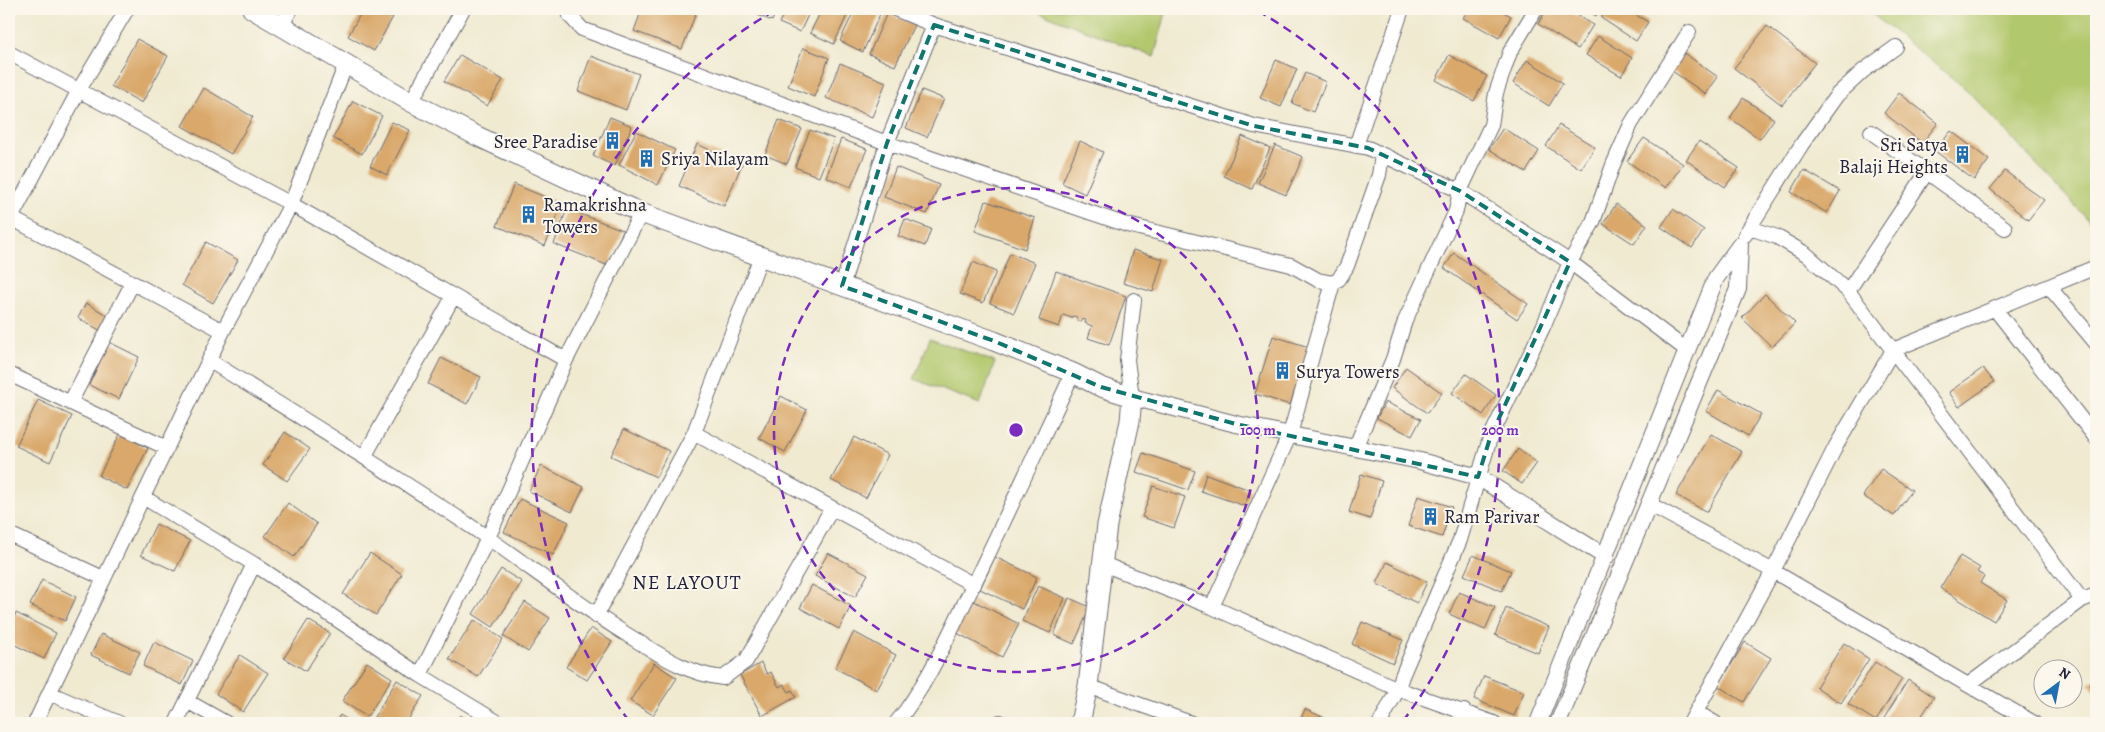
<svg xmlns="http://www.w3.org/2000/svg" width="2105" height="732" font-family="Alegreya,serif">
  <rect width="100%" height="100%" fill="#fbf7ec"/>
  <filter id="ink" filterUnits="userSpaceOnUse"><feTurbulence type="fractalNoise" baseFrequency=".02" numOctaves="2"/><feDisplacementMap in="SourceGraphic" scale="10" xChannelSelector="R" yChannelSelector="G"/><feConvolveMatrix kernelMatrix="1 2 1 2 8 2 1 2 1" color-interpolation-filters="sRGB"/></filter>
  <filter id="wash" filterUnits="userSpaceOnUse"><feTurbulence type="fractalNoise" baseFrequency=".0096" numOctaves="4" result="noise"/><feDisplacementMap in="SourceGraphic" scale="20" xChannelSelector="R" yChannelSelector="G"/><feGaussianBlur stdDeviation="1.12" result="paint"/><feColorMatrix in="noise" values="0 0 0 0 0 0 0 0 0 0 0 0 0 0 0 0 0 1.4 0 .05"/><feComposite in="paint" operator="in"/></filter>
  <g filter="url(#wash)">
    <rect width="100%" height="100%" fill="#f0ead1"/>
    <path fill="#b2c86d" stroke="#6a7554" d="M1031 9H1167L1154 57Z
      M1866 9H2096V228L1967 90Z
      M930 338 995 362 980 404 914 379Z"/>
    <g id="blocks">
      <path fill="#d9a86b" d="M363 9H379L393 17 374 51 348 36Z
        M642 9H684L696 13 682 49 634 31Z
        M749 9H777L772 21 748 11Z
        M786 9H811L800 32 779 23Z
        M822 9H850L834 44 810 33Z
        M855 9H868L880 14 863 52 840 41Z
        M1468 9H1498L1511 16 1499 38 1463 18Z
        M1547 9H1566L1593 25 1578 49 1538 24Z
        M1585 9H1600L1596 16Z
        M1607 9H1626L1648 22 1636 41 1601 18Z
        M887 13 914 25 895 66 869 54Z
        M1767 26 1815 63 1782 105 1734 68Z
        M1598 36 1632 58 1621 76 1586 55Z
        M137 39 168 56 142 103 111 86Z
        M803 48 829 58 814 97 788 86Z
        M1684 53 1718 77 1706 94 1672 71Z
        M460 55 503 80 487 106 444 81Z
        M1449 55 1487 76 1474 101 1436 80Z
        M591 56 639 74 626 110 578 91Z
        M1276 60 1297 69 1281 107 1260 98Z
        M1527 60 1563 83 1549 106 1513 83Z
        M840 63 886 82 872 117 826 98Z
        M1305 73 1326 82 1313 112 1292 103Z
        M204 88 253 117 231 154 182 126Z
        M922 90 944 99 927 137 906 128Z
        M1899 93 1938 123 1922 143 1884 113Z
        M1743 98 1774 119 1760 139 1730 118Z
        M353 101 382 116 362 154 333 138Z
        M610 117 632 126 615 166 593 156Z
        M779 120 802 129 787 164 765 155Z
        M392 122 410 130 387 175 370 166Z
        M1559 125 1595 147 1581 169 1546 146Z
        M1503 128 1539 151 1526 172 1489 149Z
        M810 130 834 139 819 177 795 167Z
        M636 131 675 150 658 185 619 165Z
        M1951 131 1989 160 1974 180 1935 151Z
        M1242 136 1270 148 1252 189 1224 176Z
        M1644 138 1683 164 1666 188 1627 161Z
        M841 139 867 149 851 187 826 177Z
        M1080 141 1103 152 1085 194 1062 183Z
        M1699 141 1739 168 1725 187 1686 160Z
        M697 144 742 164 724 206 679 186Z
        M1275 145 1303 157 1286 195 1258 183Z
        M896 167 939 185 927 214 884 197Z
        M1804 170 1840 191 1827 213 1791 192Z
        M2005 171 2044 200 2028 220 1990 189Z
        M514 184 562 204 545 246 497 226Z
        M986 201 1035 218 1025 249 975 231Z
        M1616 204 1647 225 1634 244 1603 224Z
        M567 209 623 230 609 266 554 244Z
        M1673 209 1704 230 1692 248 1661 227Z
        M905 219 931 229 925 246 898 236Z
        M206 242 238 260 213 303 182 285Z
        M1133 250 1163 259 1153 292 1123 283Z
        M1010 253 1035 263 1014 313 990 303Z
        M1454 253 1528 304 1517 319 1444 268Z
        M973 262 996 272 983 303 960 294Z
        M1056 271 1126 296 1109 345 1088 338 1092 326 1085 323 1086 320 1082 319 1081 322 1076 320 1077 317 1073 316 1072 318 1063 315 1059 327 1039 320Z
        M1765 294 1795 323 1772 347 1742 318Z
        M86 303 112 318 103 332 78 318Z
        M1273 336 1309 347 1290 405 1255 394Z
        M109 342 139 357 119 399 89 385Z
        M441 358 481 377 467 404 428 384Z
        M1406 367 1442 393 1427 413 1392 388Z
        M1983 368 1994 382 1959 407 1949 392Z
        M1466 374 1496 395 1483 415 1452 393Z
        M1718 390 1761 414 1748 436 1706 411Z
        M781 396 807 410 785 452 759 438Z
        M38 400 72 416 50 462 16 446Z
        M1385 402 1421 419 1412 436 1377 418Z
        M624 429 669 451 656 477 611 456Z
        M285 432 310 449 287 481 263 465Z
        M120 434 148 448 127 490 99 476Z
        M1711 434 1742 452 1707 512 1676 495Z
        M854 437 888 455 866 498 831 480Z
        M1518 449 1537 463 1522 484 1503 471Z
        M1143 453 1195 471 1188 490 1136 472Z
        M541 466 584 487 572 512 529 491Z
        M1881 469 1912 490 1894 516 1863 496Z
        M1206 474 1250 490 1245 506 1201 491Z
        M1361 474 1382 481 1370 519 1349 512Z
        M1153 486 1185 497 1174 528 1142 517Z
        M1418 496 1452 507 1442 537 1408 526Z
        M520 499 569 522 553 555 504 532Z
        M288 503 317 524 294 557 265 536Z
        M156 524 190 541 175 571 141 555Z
        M370 553 402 574 376 615 343 594Z
        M828 553 868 574 855 597 815 576Z
        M1473 555 1511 571 1502 591 1464 575Z
        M1960 556 1980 568 1977 572 1984 576 1980 583 2007 600 1994 621 1940 588Z
        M995 557 1037 577 1022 609 980 589Z
        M1387 562 1427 582 1417 603 1377 584Z
        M501 569 522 582 493 627 473 614Z
        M42 580 76 597 65 621 30 605Z
        M812 585 851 606 839 629 800 608Z
        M1038 586 1065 598 1050 633 1022 621Z
        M1459 592 1495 607 1485 630 1449 614Z
        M1069 598 1090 607 1074 644 1054 635Z
        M972 600 1019 624 1002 657 955 632Z
        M525 602 550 618 528 652 503 636Z
        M1506 608 1549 627 1538 653 1495 635Z
        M16 613 56 633 44 659 9 642V629Z
        M308 620 330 633 306 671 284 658Z
        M474 620 503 639 478 677 449 659Z
        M1362 622 1403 640 1393 663 1352 644Z
        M591 628 612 642 587 680 566 667Z
        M854 632 896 655 877 690 835 668Z
        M101 634 140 652 129 673 91 655Z
        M154 642 193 661 182 685 143 666Z
        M1745 642 1771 658 1744 702 1718 686Z
        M1844 643 1869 659 1841 703 1816 687Z
        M240 655 268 673 243 712 216 694Z
        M367 662 392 678 367 717 342 701Z
        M1875 662 1902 679 1876 721 1848 704Z
        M654 663 677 678 653 715 630 701Z
        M761 663 767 674 771 672 779 687 784 684 789 692 792 690 796 697 762 716 740 675Z
        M1484 676 1524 692 1514 716 1474 699Z
        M2096 679V693L2089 684Z
        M397 680 423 696 406 723H384L374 717Z
        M1908 680 1934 697 1917 723H1881Z
        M1305 709 1335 723H1299Z
        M340 715 353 723H335Z
        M460 715 472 723H455Z"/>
    </g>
  </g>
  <g filter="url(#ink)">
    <use href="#blocks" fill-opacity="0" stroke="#6a6870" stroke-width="1"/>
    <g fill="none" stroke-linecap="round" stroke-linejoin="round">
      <defs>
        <path id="minor" d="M570 9V16L582 29 887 143 1127 225 1291 265 1318 280 1333 283 1339 279 1347 266 1379 175 1382 155
          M895 9 934 25 1254 126 1368 148 1460 191 1570 262 1688 351
          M281 26 291 9
          M9 53 291 204 223 331
          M346 64 291 204 566 360
          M411 102 463 9
          M1871 132 2005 228
          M1356 146 1402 9
          M9 217 223 331 143 497
          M9 222 79 90 127 9
          M1750 228 1777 237 1806 254 1848 291 2082 600 2096 595
          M1745 235 1802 144 1837 95 1863 71 1896 47
          M842 286 887 143 934 25
          M2050 288 2096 343
          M1848 291 1927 172
          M1995 309 2096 438
          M210 361C303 419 397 476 488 538 537 572 583 608 634 639 663 657 689 674 723 678L746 661 832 508
          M9 374 167 448
          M1132 397 1127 360 1134 300
          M70 403 132 284
          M694 433 974 585
          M1355 448 1393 359 1405 321 1456 211 1460 191 1491 125 1496 93 1510 52 1536 9
          M364 457 453 297
          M1649 504 1773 571 1968 685 2082 600
          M9 534 103 578
          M254 564 420 675 499 723
          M1103 564 1212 607 1398 689 1494 723
          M1212 607 1290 434 1333 283
          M596 616 694 433 761 256
          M420 675 488 538 566 360 641 213
          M1968 685 2034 723
          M1088 686 1191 723
          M49 693 119 723
          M187 701 226 723
          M1696 712 1715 723
          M35 723 143 497 254 564 176 723
          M896 723C924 689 943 647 962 608 1001 530 1036 451 1073 373
          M999 723 1000 722
          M1380 723 1398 689 1402 676 1460 540 1490 438 1543 327 1570 262 1593 222 1613 165 1631 124 1689 32
          M1458 723 1464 711
          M1690 723 1773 571 1836 446 1893 350 2096 267"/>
        <path id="tertiary" d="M1132 397 1236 424 1420 461 1478 477 1606 557
          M1538 723 1716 278 1740 245
          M1558 723 1738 289 1740 245"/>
        <path id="secondary" d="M252 9 411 102 477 136 641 213 994 341 1073 373 1101 387 1132 397 1130 421 1107 525 1088 686 1080 723"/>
      </defs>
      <use href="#minor" stroke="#6a6870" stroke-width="16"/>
      <use href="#tertiary" stroke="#6a6870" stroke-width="18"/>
      <use href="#secondary" stroke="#6a6870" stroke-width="21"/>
      <use href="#minor" stroke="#fff" stroke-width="14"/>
      <use href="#tertiary" stroke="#fff" stroke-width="16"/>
      <use href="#secondary" stroke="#fff" stroke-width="19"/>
    </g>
  </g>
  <path fill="none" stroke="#0f766e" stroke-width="4" stroke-dasharray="10 6" stroke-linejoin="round" d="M934 25 1254 126 1368 148 1460 191 1570 262 1490 438 1478 477 1236 424 1101 387 994 341 842 286 887 143Z"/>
  <g fill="none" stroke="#7b2cbf" stroke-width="2.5" stroke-dasharray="9 6">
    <circle cx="1016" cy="430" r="242"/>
    <path d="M629 721A484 484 0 0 1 774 11M1258 11A484 484 0 0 1 1403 721"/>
  </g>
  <defs>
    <symbol id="building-bare" viewBox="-9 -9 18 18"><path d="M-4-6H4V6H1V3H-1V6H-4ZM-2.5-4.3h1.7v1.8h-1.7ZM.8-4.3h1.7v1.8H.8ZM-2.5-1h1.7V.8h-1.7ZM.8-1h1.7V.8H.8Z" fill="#1f6fb2" stroke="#fbf7ec" stroke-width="2.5" paint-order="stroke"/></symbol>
  </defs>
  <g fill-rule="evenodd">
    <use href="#building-bare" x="600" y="128" width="25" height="25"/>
    <use href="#building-bare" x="1950" y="142" width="25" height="25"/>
    <use href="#building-bare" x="634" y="146" width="25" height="25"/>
    <use href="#building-bare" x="516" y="202" width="25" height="25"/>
    <use href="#building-bare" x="1270" y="358" width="25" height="25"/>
    <use href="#building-bare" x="1418" y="504" width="25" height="25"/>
  </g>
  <g text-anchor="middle" stroke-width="4" stroke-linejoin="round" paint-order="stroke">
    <g font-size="19" fill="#22223b" stroke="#fbf7ec" text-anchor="start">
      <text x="598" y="148" text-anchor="end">Sree Paradise</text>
      <text x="1948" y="151" text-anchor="end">Sri Satya<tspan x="1948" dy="22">Balaji Heights</tspan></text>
      <text x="661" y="165">Sriya Nilayam</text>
      <text x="543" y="211">Ramakrishna<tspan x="543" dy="22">Towers</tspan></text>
      <text x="1296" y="378">Surya Towers</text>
      <text x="1444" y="523">Ram Parivar</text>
    </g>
    <g font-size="20" letter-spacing="1" fill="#22223b" stroke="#fbf7ec">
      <text x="687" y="589">NE LAYOUT</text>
    </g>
  </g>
  <circle cx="1016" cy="430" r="8" fill="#7b2cbf" stroke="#fbf7ec" stroke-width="2.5"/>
  <g font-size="15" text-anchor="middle" font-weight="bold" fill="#7b2cbf" stroke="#fbf7ec" stroke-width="4" stroke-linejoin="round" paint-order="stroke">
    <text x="1258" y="435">100 m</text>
    <text x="1500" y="435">200 m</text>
  </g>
  <rect width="2105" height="732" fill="none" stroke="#fbf7ec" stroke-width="30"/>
  <g transform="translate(2058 684) rotate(32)"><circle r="24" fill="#fbf7ec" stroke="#a4a2a5"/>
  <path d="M0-4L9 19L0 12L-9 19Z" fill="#1f6fb2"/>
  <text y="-8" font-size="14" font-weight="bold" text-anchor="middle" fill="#22223b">N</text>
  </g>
</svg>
